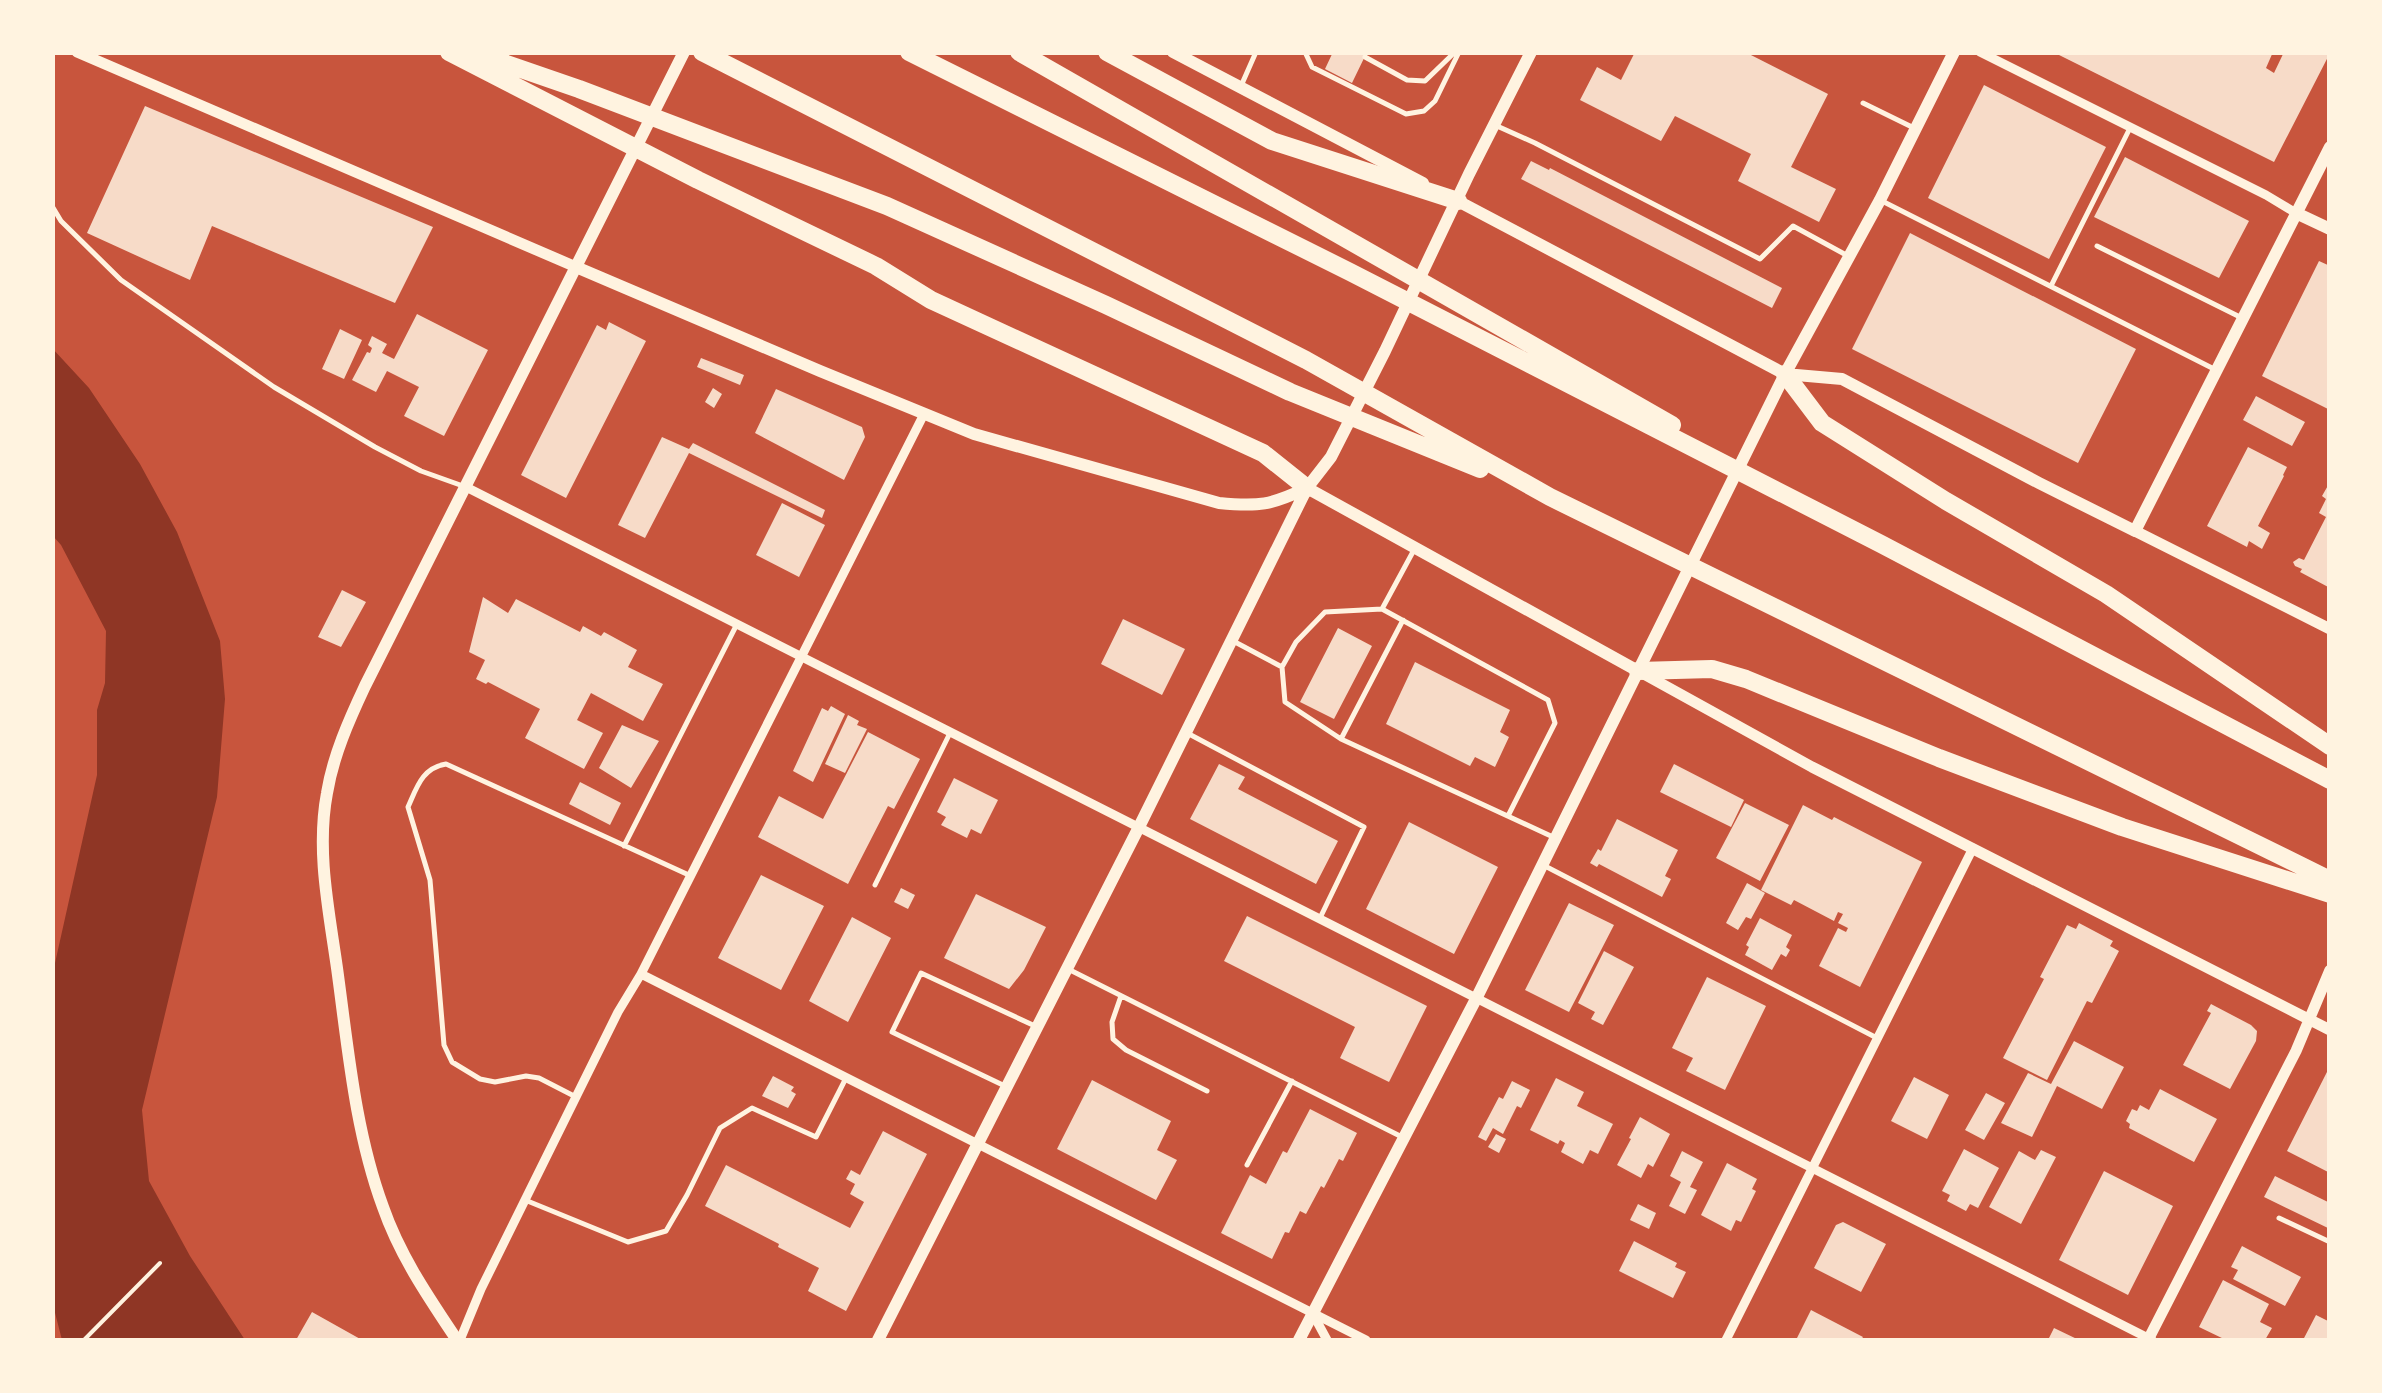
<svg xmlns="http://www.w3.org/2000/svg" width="2382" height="1393" font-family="'PT Sans',sans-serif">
  <rect width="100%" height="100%" fill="#c8553d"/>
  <path fill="#8f3625" d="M52 348 89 388 140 464 177 532 220 641 225 699 217 797 142 1110 149 1181 190 1256 245 1340H62L53 1305V972L97 775V710L105 683 106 631 61 545 53 536Z"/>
  <path fill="#f7dbc8" d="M1333 52H1367L1352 83 1325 69Z
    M1635 52H1745L1828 94 1791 167 1836 189 1819 222 1738 181 1751 154 1675 116 1661 141 1580 100 1597 67 1621 80Z
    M2053 52H2273L2266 68 2274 73 2284 52 2330 53 2274 162Z
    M1984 85 2106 147 2049 259 1928 198Z
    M145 106 433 227 395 303 212 226 190 280 87 233Z
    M2125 157 2249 221 2219 278 2094 217Z
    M1531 161 1549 170 1550 168 1782 288 1772 308 1521 179Z
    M1910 233 2136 349 2078 463 1852 349Z
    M2319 261 2330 266V410L2262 376Z
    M417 314 488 350 444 436 404 416 419 387 387 371 376 392 352 380 367 352 370 353 372 348 368 345 372 336 387 344 382 353 394 359Z
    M609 322 646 341 566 498 521 475 597 325 606 330Z
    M340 329 362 340 344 379 322 369Z
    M701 358 744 375 740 385 697 367Z
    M713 388 722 394 714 408 705 402Z
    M776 389 862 427 865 437 844 480 755 433Z
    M2256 396 2305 422 2292 446 2243 420Z
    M662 437 689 449 693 443 825 510 822 518 689 453 645 538 618 525Z
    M2248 447 2287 467 2283 475 2284 476 2258 526 2270 533 2262 549 2249 541 2247 547 2207 526Z
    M2330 482V588L2300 572 2302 569 2295 566 2293 562 2299 558 2304 560 2326 517 2319 513 2326 499 2322 496Z
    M782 503 825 525 799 577 756 555Z
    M342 590 366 602 341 647 318 637Z
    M483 597 508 613 516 599 580 632 583 626 601 636 604 632 637 650 628 667 663 684 643 721 591 693 577 720 603 733 584 769 525 738 540 709 488 682 486 684 476 679 485 660 469 652Z
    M1123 619 1185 649 1162 695 1101 664Z
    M1338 628 1372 646 1334 719 1300 702Z
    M1415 662 1510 710 1500 732 1509 737 1495 767 1475 757 1470 766 1386 724Z
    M831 706 845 714 813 782 793 771 822 708 828 711Z
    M848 715 859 721 857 725 867 729 845 773 825 764Z
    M622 725 659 741 631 788 599 768Z
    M868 732 920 759 894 809 888 806 848 884 758 837 779 796 823 819Z
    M1219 764 1245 777 1238 789 1338 841 1316 884 1190 819Z
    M1674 764 1744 800 1731 827 1660 792Z
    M954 778 998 800 981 834 971 829 967 838 941 825 946 817 937 812Z
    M580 782 621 803 610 825 569 804Z
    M1745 803 1789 825 1760 881 1716 858Z
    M1803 805 1832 820 1834 817 1922 862 1860 987 1819 966 1838 928 1846 932 1848 928 1838 923 1843 914 1838 912 1834 921 1794 900 1791 905 1761 890Z
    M1617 819 1678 850 1665 876 1671 879 1662 897 1599 864 1597 867 1590 863 1598 849 1601 851Z
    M1409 822 1498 867 1454 954 1366 909Z
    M761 875 824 906 781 990 718 958Z
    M1747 883 1765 893 1751 919 1746 917 1738 930 1726 923Z
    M901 888 915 895 908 909 894 902Z
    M976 894 1046 927 1024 970 1009 989 944 958Z
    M1569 903 1614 925 1569 1012 1525 990Z
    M1247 916 1427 1006 1389 1082 1340 1058 1355 1027 1224 961Z
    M852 917 891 938 848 1022 809 1001Z
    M1760 918 1792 935 1786 947 1790 950 1786 957 1781 954 1772 970 1745 955 1749 947 1746 945Z
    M2079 923 2113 941 2110 946 2119 951 2092 1003 2087 1001 2047 1080 2003 1058 2044 979 2040 977 2067 925 2076 929Z
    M1604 951 1634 967 1603 1025 1591 1019 1595 1012 1578 1003Z
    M1707 977 1766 1006 1725 1090 1686 1071 1693 1058 1672 1048Z
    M2211 1004 2251 1025 2257 1031 2256 1041 2230 1089 2183 1065 2211 1013 2207 1011Z
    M2074 1041 2124 1067 2102 1109 2057 1086 2032 1137 2001 1123 2028 1073 2051 1084Z
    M2330 1066V1173L2287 1151Z
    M773 1076 794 1087 791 1091 796 1094 788 1108 762 1096Z
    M1914 1077 1949 1095 1927 1139 1891 1121Z
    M1556 1078 1584 1092 1577 1106 1613 1124 1598 1154 1590 1150 1583 1164 1561 1152 1565 1143 1560 1140 1558 1144 1530 1130Z
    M1092 1080 1171 1121 1157 1150 1177 1160 1156 1200 1057 1149Z
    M1512 1081 1530 1090 1521 1108 1517 1106 1503 1134 1493 1128 1486 1141 1478 1137 1499 1097 1503 1099Z
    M2160 1089 2217 1119 2194 1162 2129 1128 2130 1124 2126 1121 2132 1109 2137 1111 2140 1105 2149 1110Z
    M1986 1093 2005 1103 1984 1140 1965 1130Z
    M1310 1109 1357 1133 1343 1161 1339 1159 1324 1188 1321 1186 1306 1214 1300 1211 1289 1233 1285 1232 1272 1259 1221 1233 1250 1175 1266 1184 1283 1151 1287 1153Z
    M1640 1117 1670 1134 1653 1167 1648 1164 1641 1178 1617 1165 1631 1139 1629 1138Z
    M883 1131 927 1154 846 1311 808 1291 819 1268 778 1247 779 1244 705 1206 726 1165 850 1228 864 1202 850 1194 855 1184 846 1179 851 1170 860 1175Z
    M1496 1134 1506 1139 1499 1153 1488 1147Z
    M1964 1149 1999 1168 1978 1208 1970 1204 1966 1211 1947 1201 1950 1195 1942 1191Z
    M2041 1150 2056 1157 2021 1224 1989 1207 2019 1151 2035 1160Z
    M1682 1151 1703 1162 1690 1187 1697 1190 1685 1214 1669 1206 1681 1182 1670 1176Z
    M1727 1163 1757 1179 1752 1189 1756 1191 1741 1222 1736 1220 1731 1231 1701 1215Z
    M2104 1171 2173 1206 2128 1295 2059 1260Z
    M2275 1176 2330 1203V1229L2264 1197Z
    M1638 1204 1656 1213 1649 1229 1630 1220Z
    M1843 1222 1886 1244 1861 1292 1814 1268 1836 1225Z
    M1634 1241 1677 1263 1675 1267 1686 1272 1673 1298 1619 1271Z
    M2242 1246 2301 1277 2285 1306 2233 1279 2238 1270 2231 1267Z
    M2223 1280 2269 1304 2260 1322 2272 1328 2265 1340H2226L2199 1327Z
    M1811 1310 1863 1337 1861 1340H1803L1797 1338Z
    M312 1312 362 1340H296Z
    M2316 1315 2330 1322V1340H2303Z
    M2054 1328 2079 1340H2048Z"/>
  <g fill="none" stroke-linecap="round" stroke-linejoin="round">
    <path stroke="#fff3e0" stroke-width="4" d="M84 1340 160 1263"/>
    <path stroke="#fff3e0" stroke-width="5" d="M1305 52 1312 67 1406 114 1424 111 1435 101 1459 52
      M1365 57 1407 80 1425 81 1455 52
      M1241 86 1256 52
      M1863 103 1914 128
      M1497 126 1535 143 1760 259 1793 226 1848 256
      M1882 201 2216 370
      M52 206 61 221 121 280 274 387 375 447 421 471 463 486
      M2097 246 2242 318
      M2051 286 2130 128
      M1382 609 1548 700 1555 723 1508 816
      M1235 642 1282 667 1285 702 1341 739 1553 837
      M1282 667 1296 642 1325 612 1382 609 1415 548
      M1189 734 1364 827 1320 918
      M1341 739 1403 620
      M624 846 737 624
      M1543 865 1875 1037
      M875 885 950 733
      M1070 970 1404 1138
      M1121 996 1112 1022 1113 1039 1126 1050 1207 1091
      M1007 1087 892 1032 921 973 1035 1026
      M576 1097 539 1078 526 1076 495 1082 480 1079 452 1062 444 1045 430 880 408 807C417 787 422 768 446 764L691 876
      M1247 1165 1292 1081
      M525 1200 628 1242 666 1231 687 1195 720 1128 752 1108 816 1137 846 1078
      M2279 1218 2330 1242"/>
    <path stroke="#fff3e0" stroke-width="9" d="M1980 52 2266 195 2296 213
      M466 487 2152 1340
      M641 974 1366 1340
      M1314 1316 1327 1340
      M460 1340 481 1289 618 1012 641 974 924 414
      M1726 1340 1973 848"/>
    <path stroke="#fff3e0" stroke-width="11" d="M77 52 576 267
      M2135 531 2330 629
      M1642 673 1812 767 2330 1030
      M2148 1340 2296 1051 2330 970"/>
    <path stroke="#fff3e0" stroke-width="12" d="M1173 52 1423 183
      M1454 199 1785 374 1842 379 2039 483 2135 531 2330 147
      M2296 213 2330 229
      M576 267 820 371 974 434 1219 503C1259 507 1271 505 1307 488
      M1307 488 1638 671
      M457 1340C429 1298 400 1256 383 1207 355 1131 348 1048 337 968 329 911 316 851 327 793 333 756 349 720 365 686L684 52
      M878 1340 1139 827 1307 488 1331 457 1385 351 1469 174 1531 52
      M1299 1340 1477 997 1785 374 1880 200 1954 52"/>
    <path stroke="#fff3e0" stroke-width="18" d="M449 52 698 180 876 266 931 300 1263 453 1307 488
      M472 52 579 89 887 206 1106 305 1290 392 1480 469
      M702 52 1306 360 1550 497 2330 880
      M909 52 1350 272 1881 544 2330 780
      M1019 52 1672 425
      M1107 52 1272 141 1458 201
      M1785 374 1822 423 1946 501 2106 594 2330 746
      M1638 671 1712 669 1746 679 1939 758 2122 827 2330 894"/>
  </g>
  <rect width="2382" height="1393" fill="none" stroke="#fff3e0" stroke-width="110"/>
</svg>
